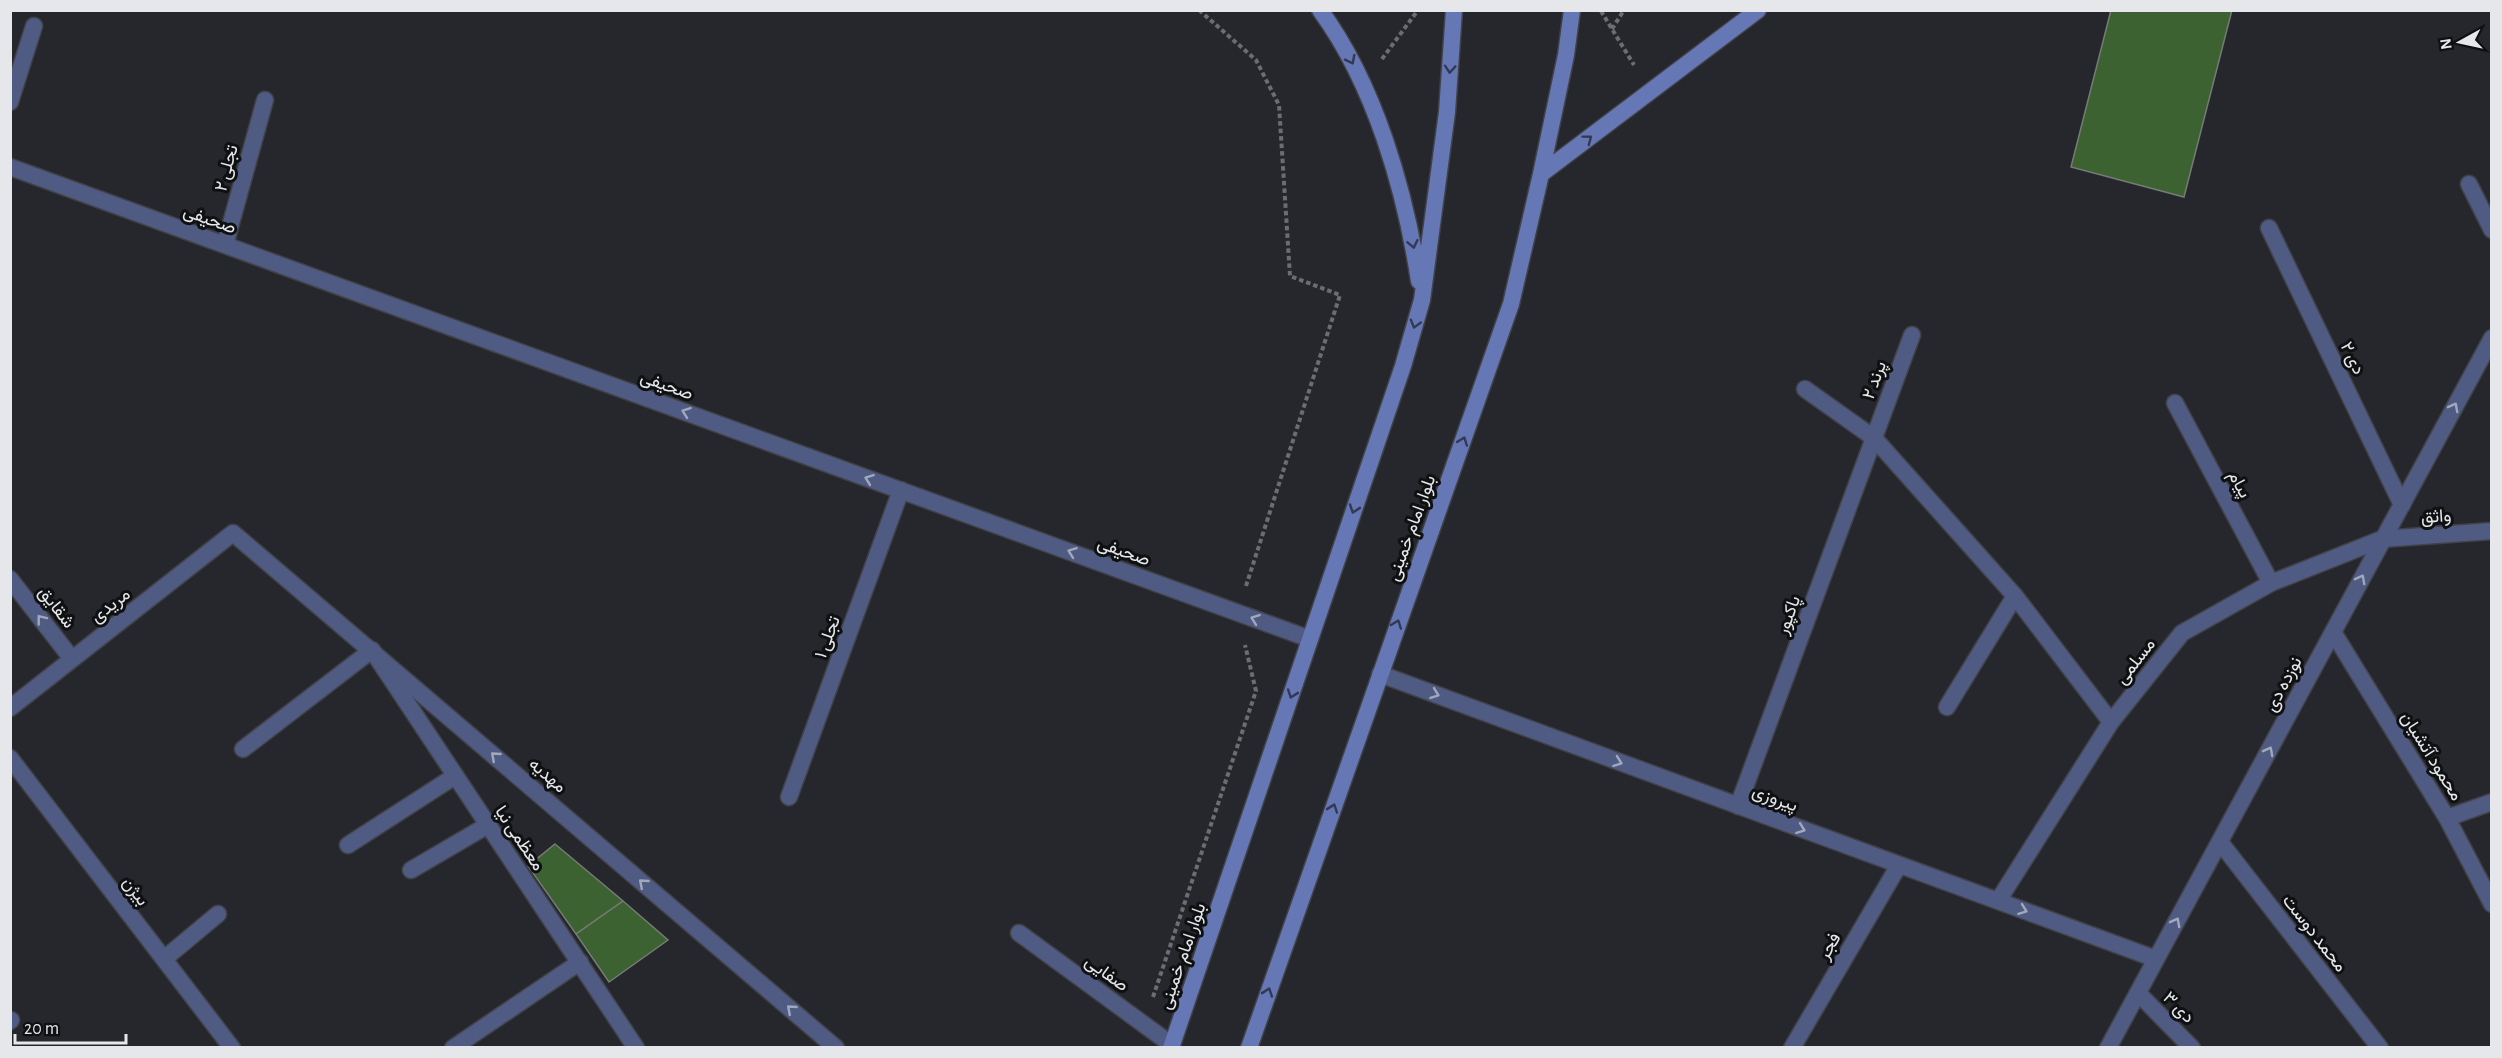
<svg xmlns="http://www.w3.org/2000/svg" width="2502" height="1058" font-family="'Alegreya Sans',Vazirmatn,sans-serif">
  <rect width="100%" height="100%" fill="#25272c"/>
  <path fill="#3c6232" stroke="#767b75" stroke-width="1.5" d="M2111 10H2232L2184 197 2071 167Z
    M555 844 623 901 576 934 528 866Z
    M623 901 668 940 609 982 576 934Z"/>
  <g fill="none" stroke-linecap="round" stroke-linejoin="round">
    <defs>
      <path id="minor" d="M10 102 34 26
        M10 167 1310 639
        M2469 184 2492 230
        M2269 228 2402 505
        M225 245 265 100
        M1805 389 1874 438 2015 596 2111 722
        M2175 403 2271 583
        M10 579 72 659
        M2333 632 2447 818 2492 904
        M1380 674 2156 959
        M1947 707 2015 596
        M243 749 372 650 636 1048
        M10 758 232 1048
        M789 797 901 490
        M1738 806 1912 335
        M2447 818 2492 802
        M2220 842 2380 1048
        M348 845 455 776
        M411 870 488 825
        M1998 901 2111 722 2182 633 2271 583 2382 539 2492 531
        M1019 933 1172 1045
        M164 959 218 914
        M2138 993 2192 1048
        M10 1021 11 1020
        M453 1048 580 962
        M1792 1048 1899 865"/>
      <path id="tertiary" d="M10 708 233 533 836 1048
        M2108 1048 2492 338"/>
      <path id="secondary" d="M1320 10C1375 85 1405 190 1419 281
        M1541 174 1758 10
        M1171 1048 1403 366 1422 300 1447 112 1454 10
        M1249 1048 1511 304 1541 174 1566 55 1572 10"/>
    </defs>
    <use href="#minor" stroke="#404247" stroke-width="19"/>
    <use href="#tertiary" stroke="#404247" stroke-width="19"/>
    <use href="#secondary" stroke="#404247" stroke-width="19"/>
    <path stroke="#6c6d72" stroke-width="4" stroke-dasharray="4.5 3" stroke-linecap="butt" d="M1199 10 1256 60 1279 105 1290 276 1340 295 1246 586
      M1601 11 1634 65
      M1612 29 1624 10
      M1382 59 1418 10
      M1153 997 1256 691 1245 645"/>
    <use href="#minor" stroke="#4f5b83" stroke-width="16"/>
    <use href="#tertiary" stroke="#4f5b83" stroke-width="16"/>
    <use href="#secondary" stroke="#6677b6" stroke-width="16"/>
  </g>
  <defs><path id="oneway-chevron" d="M-2-3.5L2.5 0L-2 3.5" fill="none" stroke-width="1.6" stroke-linecap="round" stroke-linejoin="round" transform="scale(1.5)"/></defs>
  <g stroke="#323954">
    <use href="#oneway-chevron" transform="translate(1351 60) rotate(63)"/>
    <use href="#oneway-chevron" transform="translate(1450 69) rotate(94)"/>
    <use href="#oneway-chevron" transform="translate(1588 139) rotate(-37)"/>
    <use href="#oneway-chevron" transform="translate(1413 244) rotate(78)"/>
    <use href="#oneway-chevron" transform="translate(1415 324) rotate(106)"/>
    <use href="#oneway-chevron" transform="translate(1463 441) rotate(-70)"/>
    <use href="#oneway-chevron" transform="translate(1354 509) rotate(109)"/>
    <use href="#oneway-chevron" transform="translate(1397 624) rotate(-70)"/>
    <use href="#oneway-chevron" transform="translate(1292 694) rotate(109)"/>
    <use href="#oneway-chevron" transform="translate(1333 808) rotate(-71)"/>
    <use href="#oneway-chevron" transform="translate(1268 992) rotate(-71)"/>
  </g>
  <g stroke="#a2a8bc">
    <use href="#oneway-chevron" transform="translate(2454 407) rotate(-62)"/>
    <use href="#oneway-chevron" transform="translate(686 412) rotate(-160)"/>
    <use href="#oneway-chevron" transform="translate(869 479) rotate(-160)"/>
    <use href="#oneway-chevron" transform="translate(1072 552) rotate(-160)"/>
    <use href="#oneway-chevron" transform="translate(2361 579) rotate(-62)"/>
    <use href="#oneway-chevron" transform="translate(41 619) rotate(-128)"/>
    <use href="#oneway-chevron" transform="translate(1255 619) rotate(-160)"/>
    <use href="#oneway-chevron" transform="translate(1435 694) rotate(20)"/>
    <use href="#oneway-chevron" transform="translate(2269 751) rotate(-62)"/>
    <use href="#oneway-chevron" transform="translate(495 756) rotate(-139)"/>
    <use href="#oneway-chevron" transform="translate(1618 762) rotate(20)"/>
    <use href="#oneway-chevron" transform="translate(1801 829) rotate(20)"/>
    <use href="#oneway-chevron" transform="translate(643 883) rotate(-139)"/>
    <use href="#oneway-chevron" transform="translate(2023 910) rotate(20)"/>
    <use href="#oneway-chevron" transform="translate(2176 922) rotate(-62)"/>
    <use href="#oneway-chevron" transform="translate(791 1009) rotate(-139)"/>
  </g>
  <g text-anchor="middle" stroke-width="6" stroke-linejoin="round" paint-order="stroke">
    <g font-size="18" fill="#e6e7eb" stroke="#0f1012">
      <text transform="translate(226 168) rotate(-75)" y="6">تجلی ۲</text>
      <text transform="translate(210 219) rotate(20)" y="6">صحیفی</text>
      <text transform="translate(2353 358) rotate(64)" y="6">دی ۲</text>
      <text transform="translate(1874 380) rotate(-70)" y="6">پرند ۲</text>
      <text transform="translate(667 385) rotate(20)" y="6">صحیفی</text>
      <text transform="translate(2240 484) rotate(62)" y="6">پیام</text>
      <text transform="translate(2436 516) rotate(-4)" y="6">واثق</text>
      <text transform="translate(1411 528) rotate(-70)" y="6">بلوار امام خمینی</text>
      <text transform="translate(1124 551) rotate(20)" y="6">صحیفی</text>
      <text transform="translate(110 605) rotate(-38)" y="6">مریدی</text>
      <text transform="translate(57 607) rotate(52)" y="6">شقایق</text>
      <text transform="translate(1788 615) rotate(-70)" y="6">پاکپور</text>
      <text transform="translate(827 637) rotate(-70)" y="6">تجلی ١</text>
      <text transform="translate(2135 661) rotate(-52)" y="6">مسلمی</text>
      <text transform="translate(2283 684) rotate(-62)" y="6">نوزده دی</text>
      <text transform="translate(2432 756) rotate(58)" y="6">محمود آتشیان</text>
      <text transform="translate(548 775) rotate(41)" y="6">مهدیه</text>
      <text transform="translate(1775 798) rotate(20)" y="6">پیروزی</text>
      <text transform="translate(520 838) rotate(56)" y="6">معظمی نیا</text>
      <text transform="translate(136 891) rotate(53)" y="6">بیژن</text>
      <text transform="translate(2315 933) rotate(52)" y="6">محمد دوست</text>
      <text transform="translate(1829 946) rotate(-60)" y="6">فجر</text>
      <text transform="translate(1182 956) rotate(-71)" y="6">بلوار امام خمینی</text>
      <text transform="translate(1107 973) rotate(36)" y="6">صفایی</text>
      <text transform="translate(2179 1007) rotate(45)" y="6">دی ۳</text>
    </g>
  </g>
  <rect width="2502" height="1058" fill="none" stroke="#e6e7eb" stroke-width="24"/>
  <g transform="translate(2460 42) rotate(262)" stroke="#0f1012" stroke-width="4.5" paint-order="stroke">
  <path d="M0-4.5L10 22L0 15L-10 22Z" fill="#e6e7eb"/>
  <text y="-9" font-size="16" font-weight="bold" text-anchor="middle" fill="#e6e7eb">N</text>
  </g>
  <path d="M15 1034v9h111v-9" fill="none" stroke="#e6e7eb" stroke-width="3"/>
  <text x="24" y="1034" font-size="18" fill="#e6e7eb" stroke="#0f1012" stroke-width="4.5" paint-order="stroke">20 m</text>
</svg>
